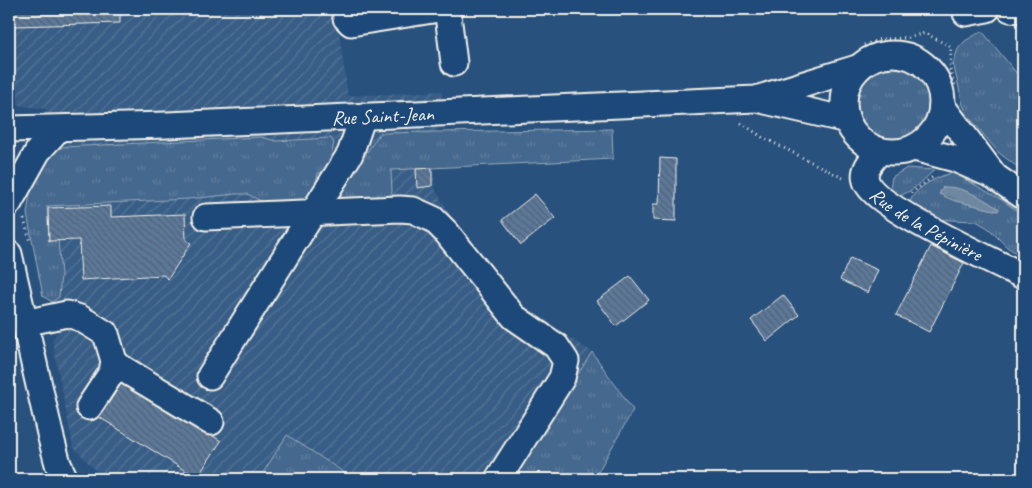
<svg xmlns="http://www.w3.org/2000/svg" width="1032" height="488" font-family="Caveat,sans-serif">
  <defs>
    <pattern id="industrial-furrows" width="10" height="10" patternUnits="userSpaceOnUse" patternTransform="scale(1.25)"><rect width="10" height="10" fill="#375d86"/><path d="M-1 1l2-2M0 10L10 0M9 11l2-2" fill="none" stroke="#557597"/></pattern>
    <pattern id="grass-tufts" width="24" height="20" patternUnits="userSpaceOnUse" patternTransform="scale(1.25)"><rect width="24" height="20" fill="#45688e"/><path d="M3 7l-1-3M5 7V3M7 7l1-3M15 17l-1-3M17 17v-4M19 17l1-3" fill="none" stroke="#607e9e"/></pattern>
    <pattern id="water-ripples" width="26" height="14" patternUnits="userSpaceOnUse" patternTransform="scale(1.25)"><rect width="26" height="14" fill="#6e88a2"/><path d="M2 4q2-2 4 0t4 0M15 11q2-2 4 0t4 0" fill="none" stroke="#5f6e7d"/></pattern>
    <pattern id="building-back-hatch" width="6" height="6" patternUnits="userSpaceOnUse" patternTransform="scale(1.25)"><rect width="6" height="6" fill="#5b7899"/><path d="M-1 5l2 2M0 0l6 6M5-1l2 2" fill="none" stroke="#536274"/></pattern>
  </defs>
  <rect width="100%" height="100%" fill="#28517e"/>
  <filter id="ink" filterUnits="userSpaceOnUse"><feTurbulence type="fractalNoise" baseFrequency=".02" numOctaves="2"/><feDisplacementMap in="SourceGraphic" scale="10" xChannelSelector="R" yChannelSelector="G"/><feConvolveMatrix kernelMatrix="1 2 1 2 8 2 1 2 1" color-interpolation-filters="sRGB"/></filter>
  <g filter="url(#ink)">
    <path fill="url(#industrial-furrows)" d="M9 9H336L348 96 442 91 433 168 435 189 462 235 523 308 592 352 512 479H107L101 476 73 447 52 340 58 331 52 302 43 296 27 214 46 109 22 106 18 104 13 96 9 77Z"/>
    <path fill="url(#grass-tufts)" stroke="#9cacbb" d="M982 31 1023 81V171L999 153 968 116 963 105 953 63 958 49 965 41Z
      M857 103a36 36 0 1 1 72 0a36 36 0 1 1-72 0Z
      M612 129 613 159 391 170 392 192 389 198 345 202 340 196 343 187 380 133Z
      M261 137 276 141 331 138 334 143 330 160 321 173H318L315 187 305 203H265L247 194H236L188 199 47 206 49 241 58 240 61 274 59 297 52 302 43 296 27 214 31 185 54 151 63 147Z
      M907 168 934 170C924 180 907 197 892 197L890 188 892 177Z
      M954 173 1002 200 1023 215V257L1007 247 988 228 976 221 927 219 909 206C911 189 938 175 954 173Z
      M592 352 633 410 594 479H512Z
      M287 435 354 479H259Z"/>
    <path fill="url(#water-ripples)" stroke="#a4b2be" d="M943 187C962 186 983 198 999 209L998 211 955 201 939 194Z"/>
    <path fill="url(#building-back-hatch)" stroke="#f4f1e8" d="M14 9H120V23L15 26Z
      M660 158 676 159V221L653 220V204H659Z
      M432 168V186L417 188 416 169Z
      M535 194 555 218 521 245 502 220Z
      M111 206V217L185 214 186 240 191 243 168 279 163 275 81 280 79 240 49 241 48 208Z
      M931 246 964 263 929 332 896 315Z
      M850 258 878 270 868 293 840 280Z
      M630 276 649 300 616 326 597 301Z
      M783 295 799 315 767 341 751 320Z
      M121 384 204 434 213 436 221 441 197 478 99 417Z"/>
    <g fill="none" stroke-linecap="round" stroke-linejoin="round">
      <defs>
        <g id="minor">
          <path d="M345 9 346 18 351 23 439 9"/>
          <path d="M446 9 448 15 454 63"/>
          <path d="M1010 9 1022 10"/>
          <path d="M966 13 987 9"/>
          <circle cx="893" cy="103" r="49"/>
          <path d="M761 100 847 120"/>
          <path d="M942 106 993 174"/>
          <path id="s1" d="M9 129 167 125 756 99 860 67"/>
          <path d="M914 148 955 159 994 176 1023 196"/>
          <path id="s2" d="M880 151C873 159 862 169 866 181 874 207 994 261 1023 276"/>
          <path d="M9 203 38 151 58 129"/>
          <path d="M206 217 400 209 413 210 433 219 447 233 514 317 556 346 566 361 562 378 498 479"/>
          <path d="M9 254 51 438 58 464 65 479"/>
          <path d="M24 323 67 314 80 318 106 334 114 361 120 367 211 422"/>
          <path d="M210 376 350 154 363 116"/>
          <path d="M89 407 112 372 114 361"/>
        </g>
      </defs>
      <use href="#minor" stroke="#f4f1e8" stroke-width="29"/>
      <path stroke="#f4f1e8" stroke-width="3" stroke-dasharray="1 4" stroke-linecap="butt" d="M864 45 881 39 906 38 925 33 951 47 950 73 956 88
        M9 101 14 106
        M741 123 762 137 843 178
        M911 193 934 176
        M24 219 30 242"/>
      <use href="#minor" stroke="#1f4a7a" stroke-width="25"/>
    </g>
  </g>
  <g text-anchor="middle" stroke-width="4" stroke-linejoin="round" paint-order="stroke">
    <g font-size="20" fill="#f4f1e8" stroke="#1f4a7a">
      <text dy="7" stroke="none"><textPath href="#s1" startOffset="374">Rue Saint-Jean</textPath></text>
      <text dy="7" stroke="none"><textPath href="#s2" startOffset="110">Rue de la Pépinière</textPath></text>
    </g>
  </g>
  <rect width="1032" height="488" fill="none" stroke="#1f4a7a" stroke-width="30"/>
  <rect x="15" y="15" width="1002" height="458" fill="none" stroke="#f4f1e8" stroke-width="2" filter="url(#ink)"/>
</svg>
